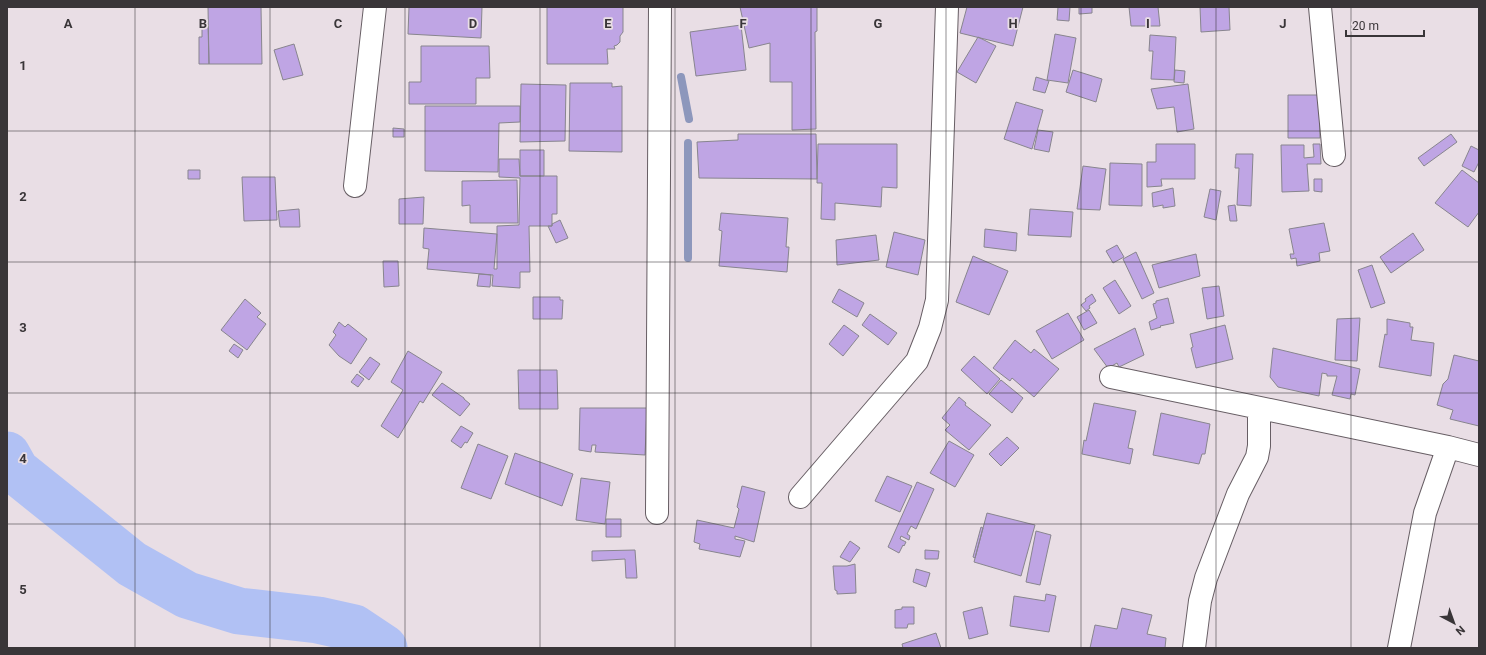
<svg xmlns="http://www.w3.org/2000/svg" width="1486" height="655" font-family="Roboto,sans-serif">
  <rect width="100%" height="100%" fill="#e9dee5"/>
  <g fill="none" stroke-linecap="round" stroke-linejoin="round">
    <path stroke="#8d97bc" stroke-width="8" d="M681 77 689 119
      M688 258V143"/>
    <path stroke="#b1c1f4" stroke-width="47" d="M7 455 16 471 132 564 187 595 239 611 318 620 354 628 384 648"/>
  </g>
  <path fill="#bfa5e4" stroke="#88858e" d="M208 7H261L262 64H209Z
    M409 7H482L481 38 408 34Z
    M547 7H623V32L620 36V42L617 45 614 46 615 49H607L608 64H547Z
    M740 7H817V31L815 32 816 129 792 130V82H770V43L749 48Z
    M967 7H1023L1013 46 960 33Z
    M1058 7H1070L1069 21 1057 20Z
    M1079 7H1092V13L1079 14Z
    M1129 7H1158L1160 26H1131Z
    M1200 7H1229L1230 30 1201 32Z
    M208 24 209 64H199V37H202V25Z
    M741 25 746 70 696 76 690 32Z
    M1055 34 1076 38 1068 83 1047 80Z
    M1150 35 1176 37 1174 80 1151 79 1153 51H1149Z
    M978 37 996 46 976 83 957 72Z
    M294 44 303 75 283 80 274 50Z
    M421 46H489L490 78H476V104H409V82H421Z
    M1073 70 1102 79 1096 102 1066 92Z
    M1175 70 1185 71 1184 83 1174 82Z
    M1036 77 1049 81 1045 93 1033 90Z
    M570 83H612V87L622 86V152L569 151Z
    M521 84 566 85 565 141 520 142Z
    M1188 84 1194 129 1177 132 1174 107 1157 109 1151 89Z
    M1288 95H1319L1320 138H1288Z
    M1016 102 1043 110 1032 149 1004 139Z
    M425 106H520V122L499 123 498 172 425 171Z
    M393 128 404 129V137H393Z
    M1038 130 1053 132 1049 152 1034 149Z
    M738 134H816L817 179 699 178 697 142 738 140Z
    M1451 134 1457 142 1424 166 1418 158Z
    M818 144H897V188L882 187 881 207 835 203V220L821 219 822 183H817Z
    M1156 144H1195V179H1161L1162 186 1147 187V162H1156Z
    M1313 144H1320L1321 164H1307L1309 191 1282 192 1281 145H1304V158L1314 157Z
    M1471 146 1479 150V162L1474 172 1462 166Z
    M520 150H544V176H520Z
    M1236 154H1253L1251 206 1237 205 1239 168H1235Z
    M499 159H519L520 176H557V214H552V226H529L530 272H520V288L492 286 493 275 427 269 429 249 423 248 424 228 497 234 494 269H497V226L519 225 520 178 499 177Z
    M1110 163 1142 164V206L1109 205Z
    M1083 166 1106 169 1100 210 1077 209Z
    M188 170H200V179H188Z
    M1462 170 1479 183V212L1468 227 1435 203Z
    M242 177H275L277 220 244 221Z
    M1314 179H1322V192L1314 191Z
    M517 180 518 223H470V205L462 206V181Z
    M1173 188 1175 206 1163 208V205L1153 207 1152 193Z
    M1210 189 1221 191 1216 220 1204 217Z
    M424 197 423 224H399V199Z
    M1235 205 1237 221H1230L1228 206Z
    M299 209 300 227H280L278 211Z
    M1030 209 1073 212 1071 237 1028 235Z
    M721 213 788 218 786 247H789L787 272 719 266 722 231 719 230Z
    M560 220 568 238 556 243 548 226H552V224Z
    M1324 223 1330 251 1319 253 1320 261 1297 266 1296 258 1291 259 1290 254H1294L1289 229Z
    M985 229 1017 233 1016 251 984 247Z
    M894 232 925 240 918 275 886 267Z
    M1413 233 1424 250 1391 273 1380 257Z
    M876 235 879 260 837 265 836 240Z
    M1117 245 1124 257 1113 263 1106 251Z
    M1136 252 1154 293 1142 299 1123 259Z
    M1196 254 1200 276 1159 288 1152 265Z
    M973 256 1008 271 989 315 956 302Z
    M383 261H398L399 286 384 287Z
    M1372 265 1385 303 1371 308 1358 270Z
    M479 274 491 275 490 287 477 286Z
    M1115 280 1131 306 1119 314 1103 288Z
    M1219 286 1224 316 1207 319 1202 288Z
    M839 289 864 303 857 317 832 302Z
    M1092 294 1096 301 1089 306 1090 308 1086 311 1081 305 1086 301 1085 299Z
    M533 297H560V300H563L562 319H533Z
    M1168 298 1174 323 1160 326 1161 327 1151 330 1149 322 1157 318 1153 304 1156 303V301Z
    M245 299 261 313 257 317 266 324 247 350 221 330Z
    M1089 310 1097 323 1084 330 1077 317Z
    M1068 313 1084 340 1052 359 1036 331Z
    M870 314 897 333 888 345 862 325Z
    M1360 318 1357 361 1335 360 1337 319Z
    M1387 319 1410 323V327H1413L1411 340 1434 343 1431 376 1379 367 1385 334 1387 335Z
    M339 322 345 327 348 324 367 339 351 364 339 356 329 345 336 335 333 332Z
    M844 325 859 336 843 356 829 344Z
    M1225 325 1233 359 1196 368 1191 348 1193 347 1190 334Z
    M1135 328 1144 355 1119 367 1117 363 1108 368 1094 349Z
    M1015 340 1031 353 1034 349 1059 369 1034 397 1012 378 1010 381 993 368Z
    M234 344 243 350 238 358 229 351Z
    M1273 348 1360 369 1355 395 1351 394 1350 399 1332 395 1337 376H1327V374L1322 373 1319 396 1278 387 1270 377Z
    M408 351 442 372 423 403 420 401 398 438 381 426 403 390 391 382Z
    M1454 355 1479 361V426L1450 419 1453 410 1437 405 1443 384 1448 379Z
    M974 356 1000 379 987 394 961 370Z
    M370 357 380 364 369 380 359 372Z
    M518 370H557L558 409H519Z
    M357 374 364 379 358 387 351 382Z
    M1001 380 1023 398 1012 413 989 394Z
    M442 383 464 398V399L470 404 460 416 432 395Z
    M959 397 966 403 965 405 991 425 969 450 945 430 950 425 942 418Z
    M1094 403 1136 411 1128 448 1133 449 1130 464 1082 454 1084 440 1086 441Z
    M580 408H647L645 455 595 452 596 445H592L591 452 579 450Z
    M1161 413 1210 424 1205 454H1202L1199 464 1153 455Z
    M461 426 473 433 467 443 465 442 461 448 451 441Z
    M1007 437 1019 448 1001 466 989 454Z
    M949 441 974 455 955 487 930 473Z
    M478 444 508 456 491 499 461 488Z
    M515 453 573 474 562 506 505 484Z
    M887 476 912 486 900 512 875 501Z
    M581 478 610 482 605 524 576 520Z
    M917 482 934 489 916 529 911 526 907 534 910 536 909 540 901 536 900 539 906 542 904 546 903 545 899 553 888 547Z
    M742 486 765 492 754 542 735 536V539L745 541 740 557 699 549 700 544 694 542 697 520 734 528 739 509 737 507Z
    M987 513 1035 525 1021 576 974 562Z
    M606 519H621V537H606Z
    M981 527 983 528 975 558 973 557Z
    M1036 531 1051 535 1040 585 1026 582Z
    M850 541 860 548 850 562 840 557Z
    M635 550 637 578H626L625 559 592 561V551Z
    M925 550 939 551 938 559H925Z
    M855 564 856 593 837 594V591L835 590 833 566H847Z
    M916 569 930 573 926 587 913 582Z
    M1046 594 1056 596 1049 632 1010 626 1014 596 1045 601Z
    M902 607H914V624H908L907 628H895V610L902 609Z
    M982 607 988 634 969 639 963 612Z
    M1122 608 1152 615 1147 634 1166 638 1165 648H1090L1095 625 1117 629Z
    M936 633 941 648H903L902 644Z"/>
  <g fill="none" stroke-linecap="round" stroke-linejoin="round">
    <defs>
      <path id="street" d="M1320 7 1334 155
        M355 186 375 7
        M1111 377 1448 447
        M800 497 917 361 930 328 937 300 947 7
        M657 513 660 7
        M1194 648 1200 601 1206 578 1238 494 1257 457 1259 446V408
        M1399 648 1425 513 1448 447 1479 455"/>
    </defs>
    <use href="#street" stroke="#675e64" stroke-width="24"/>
    <use href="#street" stroke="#fff" stroke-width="22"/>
  </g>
  <path fill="none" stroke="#393538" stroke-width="1" stroke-opacity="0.55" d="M135 7V648M270 7V648M405 7V648M540 7V648M675 7V648M811 7V648M946 7V648M1081 7V648M1216 7V648M1351 7V648M7 131H1479M7 262H1479M7 393H1479M7 524H1479"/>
  <g font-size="13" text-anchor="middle" font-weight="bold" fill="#393538" stroke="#e9dee5" stroke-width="3.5" stroke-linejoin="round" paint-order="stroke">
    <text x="68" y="28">A</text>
    <text x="203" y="28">B</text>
    <text x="338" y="28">C</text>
    <text x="473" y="28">D</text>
    <text x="608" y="28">E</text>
    <text x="743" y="28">F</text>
    <text x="878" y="28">G</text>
    <text x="1013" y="28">H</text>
    <text x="1148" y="28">I</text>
    <text x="1283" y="28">J</text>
    <text x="23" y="70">1</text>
    <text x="23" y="201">2</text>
    <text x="23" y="332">3</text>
    <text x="23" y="463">4</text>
    <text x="23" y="594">5</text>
  </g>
  <rect width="1486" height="655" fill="none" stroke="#393538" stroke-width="16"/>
  <g transform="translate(1454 623) rotate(139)" stroke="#e9dee5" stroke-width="3" paint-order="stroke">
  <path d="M0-3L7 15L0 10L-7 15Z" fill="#393538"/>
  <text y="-6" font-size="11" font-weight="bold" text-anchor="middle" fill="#393538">N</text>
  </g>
  <path d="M1346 30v6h78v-6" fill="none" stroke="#393538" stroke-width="2"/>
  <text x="1352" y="30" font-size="12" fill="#393538" stroke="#e9dee5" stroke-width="3" paint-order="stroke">20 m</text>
</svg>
